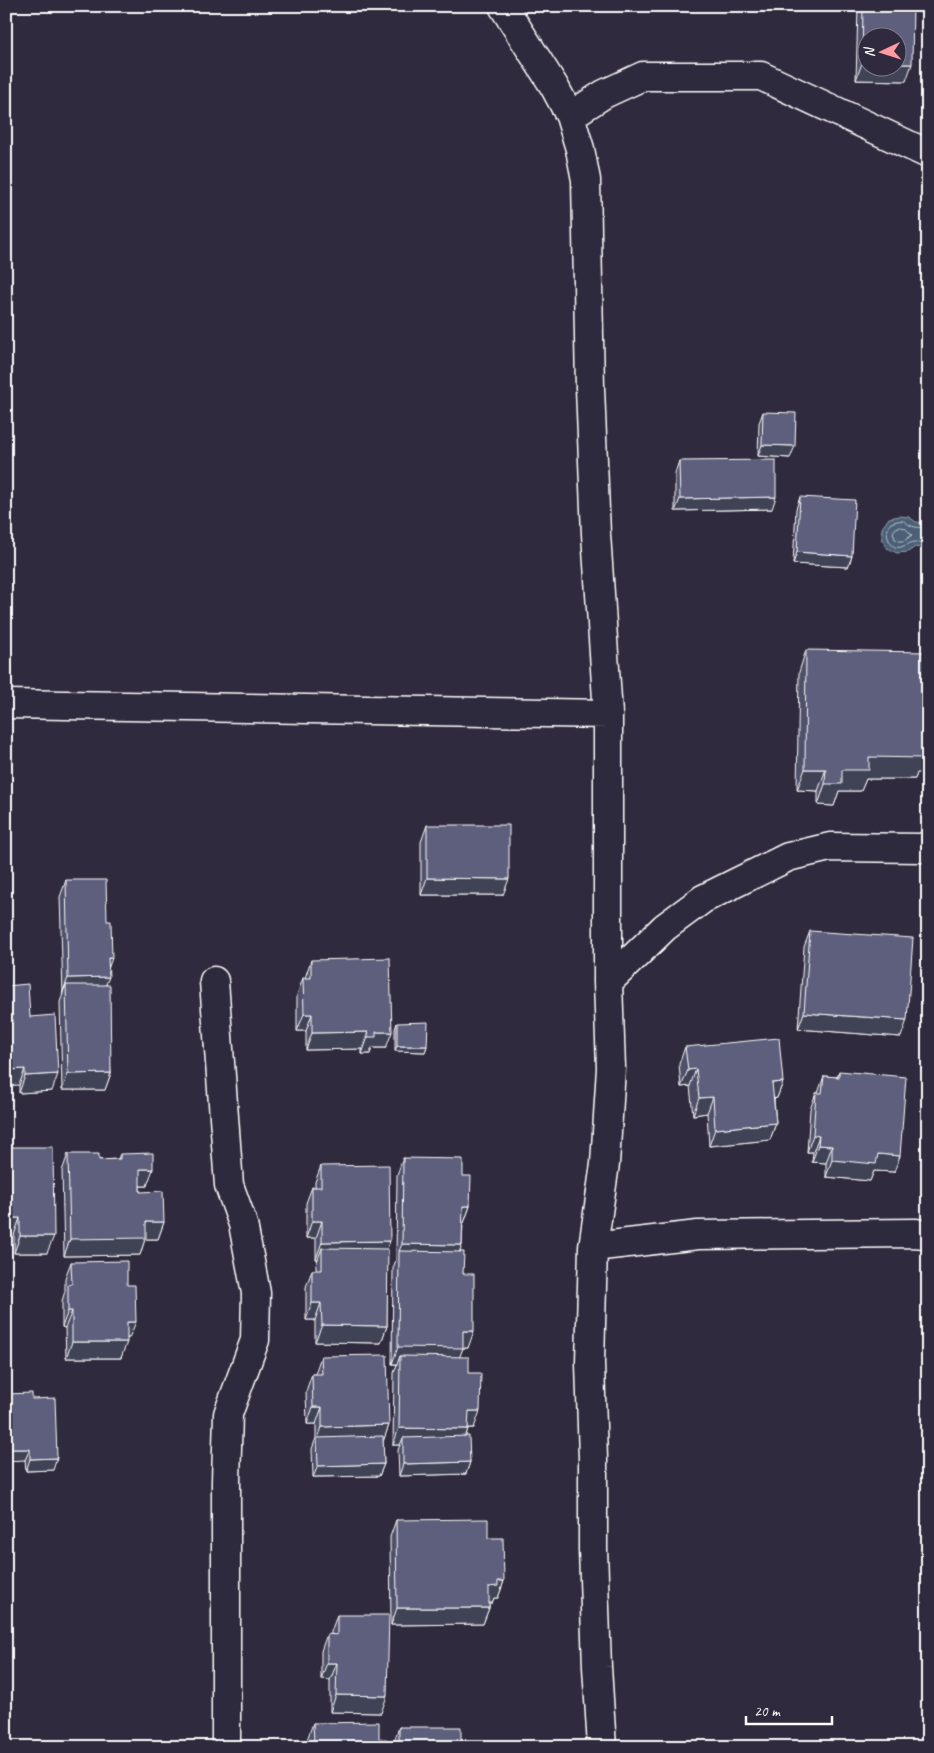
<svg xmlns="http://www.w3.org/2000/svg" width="934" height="1753" font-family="Caveat,sans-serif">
  <rect width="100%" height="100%" fill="#2f2a3d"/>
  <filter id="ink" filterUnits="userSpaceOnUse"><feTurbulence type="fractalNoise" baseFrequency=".02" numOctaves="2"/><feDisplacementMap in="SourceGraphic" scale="10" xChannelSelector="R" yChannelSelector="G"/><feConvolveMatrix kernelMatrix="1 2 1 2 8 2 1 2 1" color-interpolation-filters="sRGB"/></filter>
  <g filter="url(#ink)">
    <path fill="#4c6077" stroke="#94a0ad" d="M900 516 909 517 916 522 928 523V549L915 547 908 552 897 553 887 548 882 538V528L889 518Z"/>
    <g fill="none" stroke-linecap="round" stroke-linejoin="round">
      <path stroke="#b7bfc9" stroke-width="1" d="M901 527 905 528 912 535 904 541H899L895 539 893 532 896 528Z
        M928 527C924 527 919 528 915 527 903 524 907 517 891 523 888 528 886 532 888 538 895 556 905 543 915 542 919 542 924 543 928 544"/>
      <defs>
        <path id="street" d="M503 6 554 86 570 116 580 149 586 180 590 388 596 534 608 714V982L611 1068 605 1164 593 1247 590 1363 593 1459V1549L597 1667 602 1747
          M570 116 604 94 643 76H761L928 154
          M6 704 608 714
          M214 981 229 1185 243 1224 256 1293 255 1340 228 1414 226 1481V1747
          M608 982 665 927 703 899 788 857 830 847 924 848 928 845
          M593 1247 698 1235 916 1233 928 1235"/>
      </defs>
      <use href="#street" stroke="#fff" stroke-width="31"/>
      <use href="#street" stroke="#2f2a3d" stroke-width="28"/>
    </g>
    <path fill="#50516b" stroke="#fff" d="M858 6H913L906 81 856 80Z
      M928 11V70H927L925 20Z
      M763 412 790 458 758 456 759 423Z
      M679 461 772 509 675 511V473Z
      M800 497 852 556 848 567 793 564 796 509Z
      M806 650 917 773 915 779H866L861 791H839L834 806 818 805V791L797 790 799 672Z
      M427 825 503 895H421V842Z
      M66 880 108 969 106 985 111 1073 105 1090H62L60 1002 63 994 60 897Z
      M810 931 901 1037 798 1029 804 947Z
      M311 960 386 1048H372L370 1054H362V1049L306 1050V1031H297V995L303 978H305Z
      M30 1017 52 1091 19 1093V1085Z
      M397 1023 427 1046 425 1052 395 1051V1029Z
      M685 1047 783 1082 777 1098 774 1099 776 1123 770 1140 709 1146 707 1113 693 1115 690 1086 681 1087 679 1064Z
      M839 1071 894 1172 874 1171 870 1181 826 1177V1163L812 1162 813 1152H807L810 1109 816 1093H818L824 1076 837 1077Z
      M6 1147 47 1253H14V1235H6Z
      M68 1154 99 1160 118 1159 120 1154 147 1186H140V1192L164 1222 158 1239H145L140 1255 64 1256 62 1171Z
      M403 1158 463 1176 470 1206 464 1223H463L462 1245 460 1252 463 1274 468 1348H463L459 1357 469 1373 474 1428H468L466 1436 470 1462 466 1474 399 1476 398 1450 400 1445H393L394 1373 397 1364H392L393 1268 396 1260 397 1175Z
      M321 1166 387 1249V1326L381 1343 315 1342V1320H306V1287L312 1270H316V1265L318 1259H316V1238H306V1203L312 1187H315V1182Z
      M71 1262 127 1285 129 1338H127L121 1358H66L65 1328 62 1327V1301L65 1291V1278Z
      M321 1356 389 1425 383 1441 384 1464 379 1476 313 1477 312 1449 316 1438V1424H307L306 1391 312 1374H315Z
      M32 1399 53 1470 26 1471 25 1460Z
      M396 1520 488 1538 504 1581 498 1598H494L492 1603H489V1608L483 1624 391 1625 390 1537Z
      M337 1615 381 1713 330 1712V1680L321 1679V1651L327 1634 331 1635V1632Z
      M313 1723 379 1739 387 1747H307V1740Z
      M399 1727 461 1743 467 1747H393V1744Z"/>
    <path fill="#414257" stroke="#fff" d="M862 63H866V68H896V64H912L906 81 856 80Z
      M762 445 795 446 790 458 758 456Z
      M776 497 772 509 675 511 680 499Z
      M797 552 852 556 848 567 793 564Z
      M923 752H928V773H917L915 779H866L861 791H839L834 806 818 805 825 784 842 770 869 757Z
      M805 769H826L818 791 797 790Z
      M427 878 509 879 503 895H421Z
      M108 958H112L106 975Z
      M109 977 102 994 66 985 62 994 68 978Z
      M804 1013 907 1020 901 1037 798 1029Z
      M304 1014H312L306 1031H297Z
      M368 1032 362 1049 306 1050 312 1033Z
      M376 1032H392L386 1048H372L370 1054H362L368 1037Z
      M397 1046H427L425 1052 395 1051Z
      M25 1069 19 1085 6 1086V1073L9 1070Z
      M696 1069 690 1086 681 1087 688 1070Z
      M111 1073 105 1090H62L68 1074Z
      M58 1074 52 1091 19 1093 25 1076Z
      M783 1082 777 1098 766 1100 772 1083Z
      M713 1097 707 1113 693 1115 699 1098Z
      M776 1123 770 1140 709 1146 715 1129Z
      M813 1135 819 1136 813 1152H807Z
      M818 1145 832 1146 826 1163 812 1162Z
      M878 1154 900 1156 894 1172 874 1171 870 1181 826 1177 832 1160Z
      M140 1169H153L147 1186H133Z
      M463 1206H470L464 1223H457Z
      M6 1218H20L14 1235H6Z
      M312 1221H322L316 1238H306Z
      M146 1222H164L158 1239H145L140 1255 64 1256 70 1239Z
      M20 1236H54L47 1253H14Z
      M390 1241 384 1257 322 1248 318 1259H316L322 1242Z
      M402 1244 462 1245 456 1261 399 1251Z
      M312 1303H321L315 1320H306Z
      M68 1311H72L65 1328 62 1327Z
      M127 1322H136L129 1338H121Z
      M322 1325 387 1326 381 1343 315 1342Z
      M463 1331H474L468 1348H463L457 1364 400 1356 397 1364H392L398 1347Z
      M72 1342H127L121 1358H66Z
      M313 1407H322L316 1424H307Z
      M469 1411H480L474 1428H462Z
      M389 1425 383 1442 316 1444 322 1427Z
      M399 1428 468 1429 462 1446 403 1438 400 1445H393Z
      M6 1449H30L25 1460 6 1461Z
      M57 1458 53 1470 26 1471 30 1459Z
      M470 1462 466 1474 399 1476 403 1464Z
      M384 1464 379 1476 313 1477 318 1466Z
      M498 1581H504L498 1598H494L492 1603H483L489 1587Z
      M397 1608H489L483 1624 391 1625Z
      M327 1663H337L330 1680 321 1679Z
      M336 1695 387 1696 381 1713 330 1712Z"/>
    <path fill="#5d5e7c" stroke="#fff" d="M863 6H913L912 64H896V38H866V63H862Z
      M763 412 796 413 795 446 762 445Z
      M776 460V497L680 499 679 461Z
      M800 497 855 500 852 556 797 552Z
      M806 650 928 652V752H923V758L869 757V770H842V784H825L826 769H805Z
      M427 825H509V879L427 878Z
      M66 880H106L107 921H111L112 958H108L109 977 68 978Z
      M810 931 913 938 907 1020 804 1013Z
      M390 958 392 1032H376V1037H368V1032L312 1033V1014H304L303 978H311V960Z
      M28 984 30 1017 55 1015 58 1074 25 1076V1069L9 1070V1073H6V986Z
      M66 985H110L111 1073 68 1074Z
      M428 1022 427 1046H397V1023Z
      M779 1038 783 1082 772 1083 776 1123 715 1129 713 1097 699 1098 696 1069 688 1070 685 1047Z
      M839 1071 906 1077 900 1156 878 1154 876 1164 832 1160V1146L818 1145 819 1136 813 1135 816 1093H822L824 1076 839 1077Z
      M6 1147H53L54 1236H20V1218H6Z
      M153 1153V1169H140V1192L163 1191 164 1222H146V1238L70 1239 68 1154H99V1160L120 1159V1154Z
      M403 1158 463 1159V1176H471L470 1206H463L462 1245 402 1244Z
      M389 1165 390 1241 322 1242V1221H312V1187H321V1166Z
      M322 1248 388 1249 387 1326 322 1325 321 1303H312V1270H322Z
      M399 1251 464 1252 463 1274H474V1331H463V1348L398 1347Z
      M127 1261V1285H135L136 1322H127V1342H72V1311H68V1285L72 1284 71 1262Z
      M387 1355 389 1425 322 1427V1407H313L312 1374H322L321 1356Z
      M400 1356 469 1357V1373H481L480 1411H469L468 1429 399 1428Z
      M32 1393V1399L55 1398 57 1458 30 1459V1449H6V1394Z
      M383 1436 384 1464 318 1466 317 1438Z
      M469 1436 470 1462 403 1464V1438Z
      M488 1519V1538H503L504 1581H498V1586L489 1587V1608H397L396 1520Z
      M337 1615H389L387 1696 336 1695 337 1663H327V1634L337 1635Z
      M379 1722V1739H387V1747H309V1741H314L313 1723Z
      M399 1727H461V1743L467 1742V1747H399Z"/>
  </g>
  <rect width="934" height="1753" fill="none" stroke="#2f2a3d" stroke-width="25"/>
  <rect x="12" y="12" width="909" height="1728" fill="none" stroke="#fff" stroke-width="2" filter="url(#ink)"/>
  <g transform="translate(882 52) rotate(266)"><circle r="24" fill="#2f2a3d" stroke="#827f8b"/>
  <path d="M0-4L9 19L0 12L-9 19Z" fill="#ff9aa2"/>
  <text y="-8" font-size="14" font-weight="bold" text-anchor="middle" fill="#ffffff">N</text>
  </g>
  <path d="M746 1716v8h86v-8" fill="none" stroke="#ffffff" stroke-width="2.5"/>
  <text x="754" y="1716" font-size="15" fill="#ffffff" stroke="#2f2a3d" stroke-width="4" paint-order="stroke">20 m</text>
</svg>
